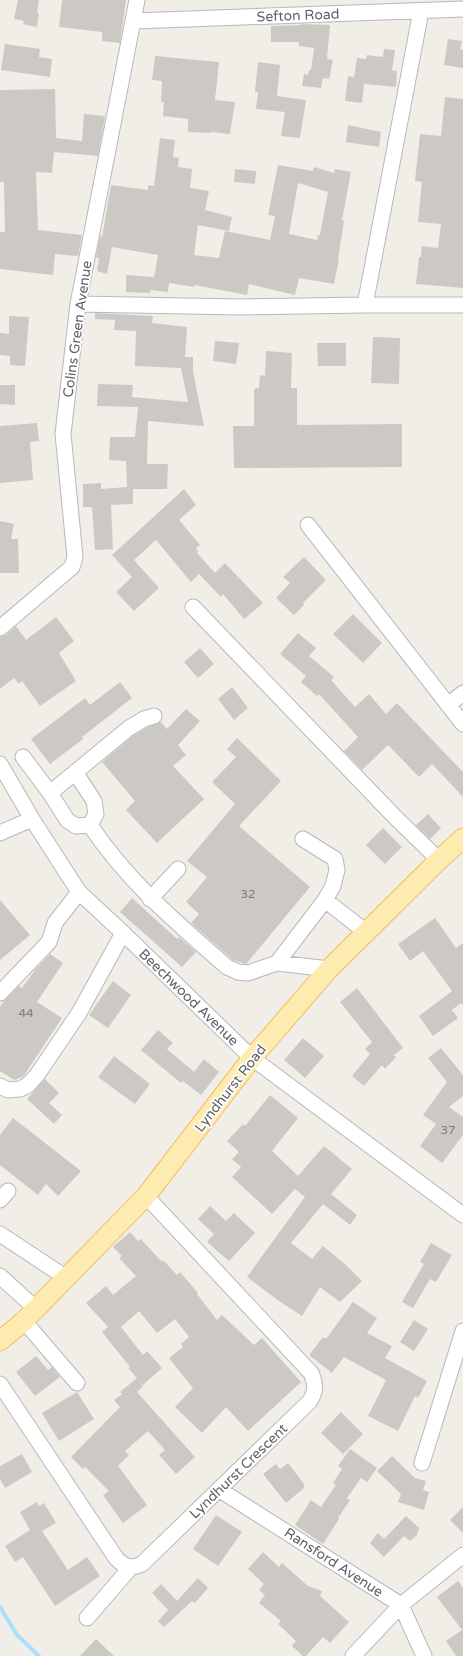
<svg xmlns="http://www.w3.org/2000/svg" width="463" height="1656" font-family="'Varela Round',sans-serif">
  <rect width="100%" height="100%" fill="#f1eee8"/>
  <g fill="none" stroke-linecap="round" stroke-linejoin="round">
    <path stroke="#aae0fe" stroke-width="4" d="M0 1607 17 1635 39 1656"/>
  </g>
  <path fill="#ccc9c5" fill-rule="evenodd" d="M18 0H39L37 13H39L37 27 23 24 24 21 14 19Z
    M62 0H126L120 43 102 41V32L59 27Z
    M301 24 330 25 327 59 333 60 329 79 323 78 321 88 302 86 304 74 308 75 309 70H311L314 48 299 46V42H271V26L301 25Z
    M448 39 462 41 460 49 463 50V68L444 65Z
    M5 44 40 49 39 57 52 59 50 77 1 70Z
    M384 49 395 50 392 70 397 71 396 87 364 84 362 103 345 101 348 76 354 77 357 58 366 59 367 55 383 57Z
    M155 56 219 62 215 100 235 102 230 134 211 132V133L188 132V119L163 116 164 102H161L162 81 152 80Z
    M258 62 280 65 277 96 306 100 300 138 281 136 285 112 256 109 258 92H255Z
    M55 89 56 138 82 141 84 114 105 116 98 156 54 152 52 173 36 172 38 230 82 235 78 256 55 254 53 275 0 269V232H5L4 182H0V90Z
    M445 97 463 99V288L416 284 419 257H421L422 246 438 248 441 224 418 222 422 182 415 181 420 134 441 136Z
    M348 125 381 132 379 147 346 142Z
    M160 138 175 140 173 157 179 158 178 167 192 169 190 188 209 191 205 210 232 217 229 231 198 225 194 255 219 258 225 231 270 240 275 216 268 215 278 165 313 171 314 167 334 173 335 169 351 172 342 220 344 221 338 259H339L334 284 299 278 295 295 249 284 247 295 194 285V287L169 283 168 292 150 290V293L126 292V275L154 277 158 255 112 247 107 274 97 271 99 258H96L100 236 102 237 111 185 148 190V185L154 186ZM298 183 328 192 320 235H318L317 240 289 234Z
    M235 169 256 171 255 184 234 182Z
    M95 313 153 316 152 323 187 327 185 357H193V372L204 426 148 421 147 464H168L167 489H133V504L111 505 113 549 95 550 92 507H83V484L101 483V489L127 487 126 461 109 460 110 437H135L138 407 97 406 98 384 133 385 132 397 188 402 181 368 135 366 136 331 114 330 115 320 95 319Z
    M9 316 29 317 25 366 10 365V356L0 355V333L9 334Z
    M373 337 400 338 399 384 371 383Z
    M215 341 239 343 236 364 213 361Z
    M317 343H346V366H318Z
    M266 351 292 353 291 388H297V425L402 424V467L234 468 233 426H254V389L259 388 260 375 265 376Z
    M0 385H15V405L0 404Z
    M37 423 39 441 30 442 33 480 0 483V426Z
    M184 489 196 505 179 520 200 545 196 548 198 552 197 553 215 573 225 563 263 603 244 619 223 594 221 597 199 574 191 582 156 540 134 560 159 588 134 611 116 592 132 577 112 555Z
    M0 521 14 524 11 539H18L19 573H0Z
    M304 557 326 580 303 603 304 605 294 615 276 598 290 583 283 577Z
    M353 614 382 643 363 663 333 634Z
    M56 617 74 641 59 653 76 681 40 706 22 681 19 684 14 678 0 689V637L6 635 16 626 26 640Z
    M298 633 316 648 309 656 334 677 331 680 355 707 369 694 386 714 397 703 463 772V797L432 764 419 777 388 745 362 770 344 751 358 737 319 694 317 696 301 682 306 676 280 654Z
    M200 648 214 664 198 678 184 662Z
    M120 682 132 698 82 737 83 739 50 764 31 739 85 698 90 705Z
    M232 687 248 708 234 720 218 699Z
    M186 709 200 721 178 745 186 755 173 766 204 799 157 843 126 810 135 801 102 762 134 735 148 727 161 722 167 729Z
    M237 738 281 781 239 826 310 887 246 964 233 960 191 923 199 914 186 902 207 877 187 861 235 804 212 782 236 757 227 749Z
    M428 814 441 828 430 839 416 825Z
    M383 828 402 847 385 864 366 845Z
    M132 898 177 939 179 937 196 952 182 967 120 912Z
    M0 900 30 935 0 960Z
    M435 918 456 948 463 943V1006L461 1003 452 1010 458 1018 433 1036 419 1016 452 991 423 951 410 961 398 944Z
    M50 954 63 963 37 1002 62 1018 23 1077 14 1080 0 1071V1007L4 1001 19 986 22 988 35 970Z
    M113 981 131 995 108 1028 89 1015Z
    M357 988 403 1048 394 1055 396 1057 385 1069 382 1065 364 1086 352 1076 370 1054 365 1049 372 1042 340 1002Z
    M158 1030 173 1043 167 1049 194 1072 204 1059 219 1072 201 1095 183 1081 181 1083 141 1050Z
    M303 1038 324 1056 305 1078 284 1060Z
    M441 1048 463 1075V1096L449 1107 463 1117V1135L442 1163 420 1146 436 1124 423 1115 447 1082 428 1058Z
    M114 1056 150 1084 135 1104 98 1077Z
    M45 1079 59 1093 49 1103 62 1115 54 1124 27 1099Z
    M270 1095 298 1118 272 1151 298 1176 324 1146 352 1169 331 1194 357 1215 350 1225 323 1204 291 1243 312 1259 323 1246 346 1265 362 1281 340 1302 320 1287 302 1316 279 1301 247 1277 305 1197 295 1189 272 1214 232 1177 241 1167 232 1159 239 1152 227 1141 243 1124 245 1126Z
    M13 1118 81 1171 58 1196 46 1184 38 1195 0 1165V1135Z
    M210 1206 226 1221 234 1213 255 1233 229 1261 207 1242 214 1234 198 1219Z
    M130 1232 138 1241 141 1239 162 1262 163 1260 177 1275 180 1272 198 1293 197 1294 217 1320 222 1315 254 1345 262 1338 301 1382 248 1431 226 1407 202 1433 175 1407 193 1388 169 1358 183 1347 181 1344 189 1337 175 1319 157 1333 139 1311 121 1327 143 1355 147 1351 162 1368 143 1385 128 1368 130 1367 102 1332 108 1327 86 1303 106 1286 113 1295 136 1276 119 1258 122 1256 113 1247Z
    M431 1243 452 1255 436 1282 430 1279 413 1308 402 1302 424 1264 420 1262Z
    M353 1302 377 1318 367 1333 392 1346 385 1358 427 1381 418 1398 415 1396 398 1431 368 1416 386 1380 344 1357 332 1373 309 1355 323 1337 326 1339Z
    M414 1320 428 1329 414 1351 400 1342Z
    M36 1356 48 1370 52 1367 60 1377 35 1396 16 1372Z
    M137 1378 143 1386 137 1392 195 1457 176 1474 159 1455 165 1450 148 1431 125 1451 129 1455 118 1466 147 1505 123 1523 103 1495 109 1491 85 1467 83 1469 71 1457 120 1407 114 1400 122 1394 120 1392Z
    M77 1392 94 1419 59 1441 42 1413Z
    M341 1412 363 1434 343 1454 321 1433Z
    M350 1449 377 1468 367 1482 361 1478 347 1498 350 1500 338 1518 339 1519 323 1544 295 1525 311 1500 321 1507 336 1485 333 1483 342 1469 338 1466Z
    M22 1454 32 1472 5 1488 0 1479V1466Z
    M392 1456 415 1478 426 1481 423 1490 429 1492 424 1510 398 1502 401 1494 377 1471Z
    M288 1463 304 1484V1488L286 1503 263 1474 276 1464 280 1469Z
    M37 1502 39 1506 44 1503 56 1523 42 1531 68 1570 87 1557 100 1576 55 1606 23 1557 15 1562 5 1546 30 1530 20 1512Z
    M463 1507V1533L450 1520Z
    M216 1515 242 1532 218 1566 193 1549Z
    M406 1516 419 1528 417 1535 410 1541 404 1536 384 1557 370 1543 378 1533 384 1539Z
    M263 1552 279 1567 282 1563 308 1586 322 1591 320 1596 349 1622 330 1643 323 1637 306 1656H303L292 1646 296 1641 278 1624 281 1621 259 1603 265 1595 259 1590 264 1584 248 1569Z
    M198 1578 208 1588 195 1603 192 1601 164 1627 158 1621 168 1610 152 1593 161 1584 177 1601Z
    M458 1581 463 1588V1656H456L446 1641 462 1630 437 1597Z
    M96 1639 114 1656H80Z"/>
  <g fill="none" stroke-linecap="round" stroke-linejoin="round">
    <defs>
      <path id="minor" d="M134 21 463 9
        M78 304 240 307 365 305H463
        M365 305 421 11
        M308 525 463 724
        M193 607 394 816 439 860
        M0 628 72 567 75 557 63 434 78 304 137 0
        M448 705 463 693
        M23 757 50 793 67 820 76 826 90 825
        M0 764 32 819 79 892 123 933 252 1058 463 1215
        M75 772 94 801 96 814 90 825
        M50 793 129 728 144 719 154 716
        M90 825C127 881 177 923 227 967L238 972 248 973 277 963 325 900 333 886 337 870 335 859 303 839
        M0 833 32 819
        M150 899 178 869
        M325 900 366 932
        M277 963 329 969
        M0 993 49 942 55 923 79 892
        M0 1086 8 1090 20 1089 28 1085 37 1075 79 1013 123 933
        M0 1200 8 1191
        M0 1234 65 1277
        M0 1276 35 1308
        M24 1321 77 1383
        M0 1384 116 1558C124 1567 132 1569 142 1564L310 1401C316 1391 316 1384 311 1373L146 1196
        M422 1463 463 1331
        M220 1490 401 1605 424 1656
        M87 1618 131 1567
        M353 1656 401 1605 463 1555"/>
      <path id="major" d="M0 1341 24 1321 146 1196 252 1058 329 969 439 860 463 838"/>
    </defs>
    <use href="#minor" stroke="#b5b8bc" stroke-width="17"/>
    <use href="#major" stroke="#f1bd61" stroke-width="21"/>
    <use href="#minor" stroke="#fff" stroke-width="15"/>
    <use href="#major" stroke="#feebaf" stroke-width="19"/>
  </g>
  <g text-anchor="middle" stroke-width="3.5" stroke-linejoin="round" paint-order="stroke">
    <g font-size="12" fill="#7a7c7f">
      <text x="248" y="898">32</text>
      <text x="26" y="1017">44</text>
      <text x="448" y="1134">37</text>
    </g>
    <g font-size="14" fill="#5f6368" stroke="#fff">
      <text transform="translate(298 15) rotate(-2)" y="5">Sefton Road</text>
      <text transform="translate(77 329) rotate(-82)" y="5">Colins Green Avenue</text>
      <text transform="translate(189 997) rotate(44)" y="5">Beechwood Avenue</text>
      <text transform="translate(230 1088) rotate(-52)" y="5">Lyndhurst Road</text>
      <text transform="translate(238 1471) rotate(-44)" y="5">Lyndhurst Crescent</text>
      <text transform="translate(334 1562) rotate(33)" y="5">Ransford Avenue</text>
    </g>
  </g>
</svg>
